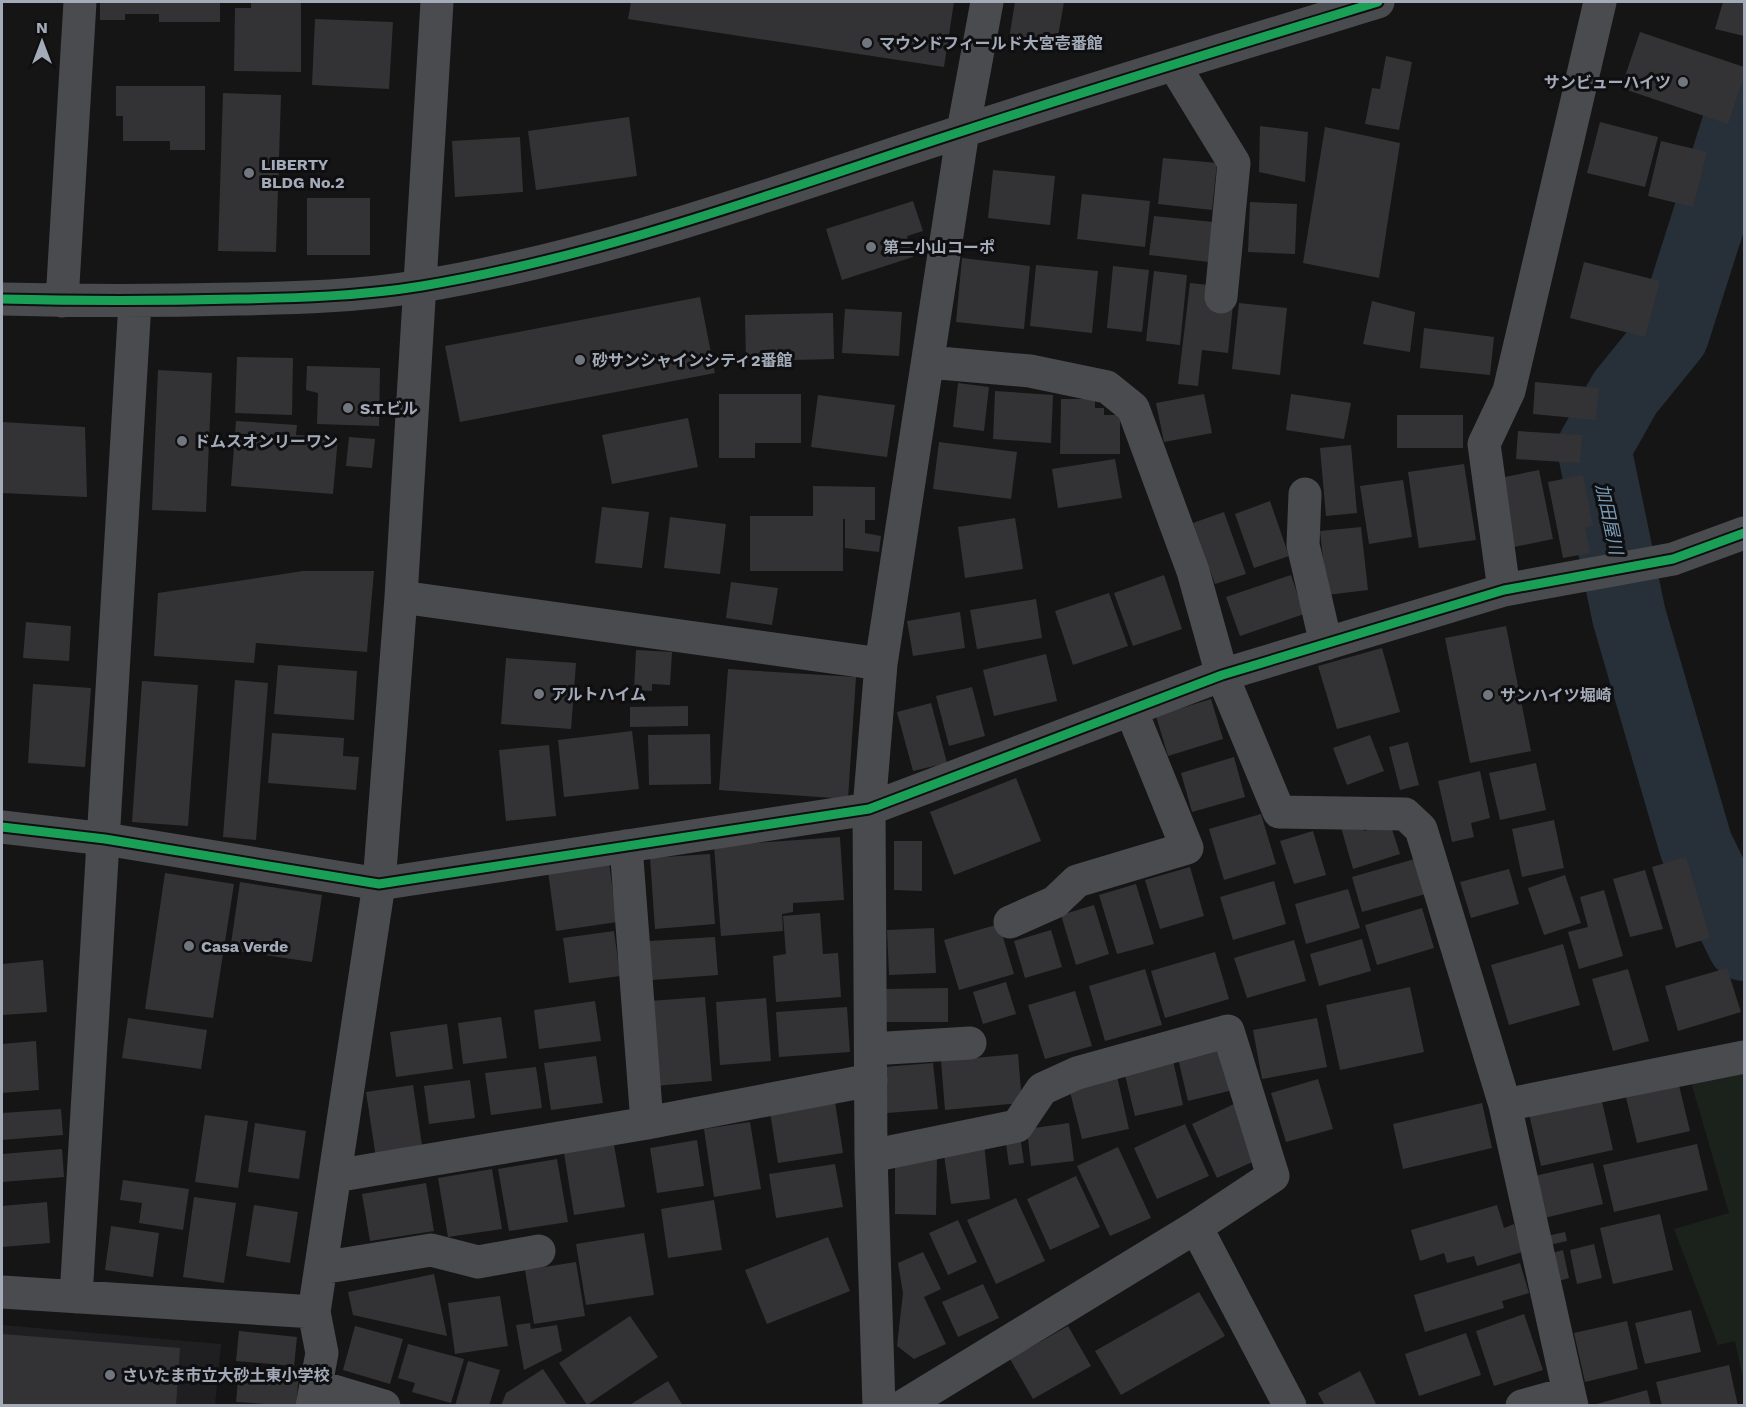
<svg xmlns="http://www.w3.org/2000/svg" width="1746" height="1407" font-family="'Work Sans','Noto Sans JP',sans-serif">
  <rect width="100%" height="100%" fill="#151515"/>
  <path fill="#1f1f21" d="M2 1325 221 1344 215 1405H2Z"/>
  <path fill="#1b221c" d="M1744 1066V1383L1735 1341 1718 1345 1674 1229 1729 1213 1691 1082Z"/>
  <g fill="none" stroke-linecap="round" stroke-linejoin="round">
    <path stroke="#273038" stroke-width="74" d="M1744 109 1672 335 1625 393 1594 448 1629 616 1696 846 1744 944"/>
  </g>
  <path fill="#333335" d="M100 2H220V22H159V14H125V20H100Z
    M251 2H301V72L234 71 235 8H251Z
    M631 2H954L944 67 628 19Z
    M1015 2H1064L1057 42 1009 39Z
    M1723 2H1744V36L1715 29Z
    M315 19 393 22 389 89 312 85Z
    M1640 32 1744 67V76L1728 124 1621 88Z
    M1386 56 1412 62 1399 130 1365 124 1372 88 1380 89Z
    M116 86H205V150H170V141H123V116H116Z
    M223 93 281 95 276 252 218 251Z
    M629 117 637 176 536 190 528 131Z
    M1600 122 1658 137 1645 187 1587 173Z
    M1260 126 1308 132 1305 182 1259 172Z
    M1325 127 1400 143 1379 278 1303 263Z
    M520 137 523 192 455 197 452 141Z
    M1661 141 1707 152 1693 207 1648 196Z
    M1163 158 1217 163 1212 210 1158 204Z
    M993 170 1055 176 1050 225 988 218Z
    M1082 194 1150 201 1145 247 1077 239Z
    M307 198H370V255H307Z
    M913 201 923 231 907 236 913 257 842 280 826 229Z
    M1250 202 1297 204 1295 254 1248 252Z
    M1154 216 1213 222 1209 262 1149 255Z
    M962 258 1030 266 1024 329 956 322Z
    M1584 262 1660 281 1645 337 1570 318Z
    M1036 265 1098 271 1092 333 1030 326Z
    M1113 266 1149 270 1142 332 1107 328Z
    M1154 271 1187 275 1180 345 1146 341Z
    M1190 283 1209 285 1233 305 1228 353 1202 350 1198 386 1178 384Z
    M700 297 715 373 460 422 445 346Z
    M1372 301 1415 312 1410 352 1363 344Z
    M1239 303 1287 308 1280 375 1232 369Z
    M845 309 902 312 899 356 842 353Z
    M833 313 834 359 746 361 745 315Z
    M1424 328 1494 337 1490 375 1420 368Z
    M237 357 293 358 292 415 235 413Z
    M307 366 380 368 379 426 317 424 318 393 306 390Z
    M158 370 212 373 206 512 152 510Z
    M1535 382 1599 388 1596 420 1533 414Z
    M958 383 989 387 984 431 953 427Z
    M995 391 1053 395 1051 443 993 439Z
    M719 394H801V443H755V458H719Z
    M1204 394 1212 433 1164 442 1156 403Z
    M1291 394 1351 403 1344 439 1286 430Z
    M818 395 895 405 887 457 811 447Z
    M1061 399H1095V408H1104V415H1120V454H1060Z
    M1397 415H1463V448H1397Z
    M688 418 698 467 612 484 602 435Z
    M236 421 297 425 296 435 338 437 333 494 231 486Z
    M2 422 85 427 87 497 2 493Z
    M1518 431 1582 435 1580 463 1516 459Z
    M349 437 375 439 372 468 346 466Z
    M939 442 1017 452 1011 499 933 489Z
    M1351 445 1357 513 1326 516 1320 448Z
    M1115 459 1122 498 1058 508 1052 469Z
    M1464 464 1476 540 1419 548 1408 472Z
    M1539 470 1553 539 1514 547 1500 478Z
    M1583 475 1593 526 1585 527 1590 553 1563 558 1548 482Z
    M1403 480 1412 537 1369 544 1360 486Z
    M813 486 875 487V520H865V533L881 536 879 552 845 548V519H843V571H750V516H813Z
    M1270 501 1289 556 1254 568 1235 514Z
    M602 507 649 512 642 568 595 563Z
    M1224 512 1246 574 1215 584 1193 523Z
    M670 517 726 524 720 574 664 568Z
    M1015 518 1023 569 965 578 958 527Z
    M1361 527 1368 590 1327 595 1320 531Z
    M303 571H374L367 652 256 643 254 663 154 656 158 593Z
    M1164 575 1182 629 1133 646 1114 593Z
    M1291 575 1304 614 1240 636 1226 597Z
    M731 582 778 588 772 625 726 618Z
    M1109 593 1128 646 1073 665 1055 611Z
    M1036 599 1042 638 977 649 970 610Z
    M960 612 965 648 913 656 907 621Z
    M26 622 71 626 69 661 23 658Z
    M1506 626 1531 751 1470 763 1445 638Z
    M1382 648 1400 712 1337 729 1318 666Z
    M636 650 672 652 670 685 652 684V691L634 690Z
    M1046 654 1057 701 994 716 983 670Z
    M506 658 576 663 571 729 501 724Z
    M278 665 357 671 354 720 274 714Z
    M728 669 856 677 848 799 719 790Z
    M235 680 268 683 256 840 223 837Z
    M142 681 198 685 188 826 132 822Z
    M33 684 91 688 85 767 28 763Z
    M972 687 985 736 949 746 936 696Z
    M1211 699 1223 739 1168 756 1156 716Z
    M931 703 947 763 913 771 897 712Z
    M688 706V726L630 727V707Z
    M632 731 639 789 564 797 558 740Z
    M272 733 344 738 343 756 359 757 356 790 268 783Z
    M710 734 711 784 649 785 648 735Z
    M1370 735 1384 771 1347 785 1333 748Z
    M1408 742 1419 785 1400 790 1389 747Z
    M549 745 556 816 506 821 499 750Z
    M1234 757 1245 797 1192 812 1181 773Z
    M1536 763 1546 810 1500 820 1489 773Z
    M1480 771 1490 818 1471 823 1474 837 1452 842 1438 781Z
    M1016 778 1041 841 954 875 930 812Z
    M1261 814 1276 864 1224 880 1209 829Z
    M1360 818 1364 831 1390 823 1400 854 1353 869 1340 824Z
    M1554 820 1564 868 1522 877 1512 829Z
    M1313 831 1326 875 1294 884 1280 841Z
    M840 837 844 900 793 903V912L782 914 783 931 721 936 714 846Z
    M894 841H922V891L894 890Z
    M710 854 715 924 655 929 650 858Z
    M1686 857 1710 938 1676 948 1652 867Z
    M1418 858 1429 893 1362 912 1352 877Z
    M609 862 617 922 556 931 548 871Z
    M1190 867 1204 916 1160 929 1145 880Z
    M1509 869 1519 904 1471 918 1460 882Z
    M1645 870 1663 929 1630 937 1613 879Z
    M165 873 234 884 213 1018 145 1009Z
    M1565 875 1581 923 1544 935 1528 888Z
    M1274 881 1286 924 1233 940 1220 897Z
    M240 882 322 895 312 962 230 950Z
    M1136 884 1154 944 1117 954 1099 895Z
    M1348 889 1360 928 1306 944 1295 904Z
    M1604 890 1623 956 1579 969 1568 932 1588 927 1580 897Z
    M1094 905 1109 954 1076 965 1061 915Z
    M1422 908 1434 948 1377 965 1365 925Z
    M820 913 823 954 838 953 841 997 776 1002 773 956 786 954 783 916Z
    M999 924 1014 974 959 990 944 940Z
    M934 928 936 973 889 975 887 930Z
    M1051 930 1062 967 1025 978 1014 941Z
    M614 931 620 976 569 983 563 938Z
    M715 937 718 975 652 980 649 941Z
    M1362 939 1371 971 1319 986 1310 954Z
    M1294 940 1306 981 1247 998 1234 958Z
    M1563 944 1580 1005 1509 1025 1491 965Z
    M1215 952 1229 999 1165 1018 1151 971Z
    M43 960 47 1012 2 1015V964Z
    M1727 968 1741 1012 1678 1031 1665 986Z
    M1145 969 1162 1025 1105 1041 1089 986Z
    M1628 969 1649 1041 1613 1051 1592 979Z
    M1006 982 1016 1014 983 1024 973 992Z
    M1410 987 1424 1052 1340 1070 1326 1005Z
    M948 988V1022H883L882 989Z
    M1075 991 1092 1046 1045 1059 1028 1005Z
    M705 997 712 1081 655 1086 649 1001Z
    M766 998 771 1061 720 1065 716 1002Z
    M595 1001 601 1041 539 1049 534 1010Z
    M847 1007 850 1052 779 1057 776 1012Z
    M501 1017 507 1058 463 1064 458 1023Z
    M128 1018 207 1030 201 1069 122 1058Z
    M1317 1018 1327 1067 1262 1079 1253 1030Z
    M447 1024 453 1069 396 1077 390 1032Z
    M36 1041 39 1090 2 1093V1044Z
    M1222 1044 1233 1090 1188 1101 1177 1054Z
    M1018 1054 1022 1103 945 1110 941 1061Z
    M596 1056 603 1103 551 1110 544 1063Z
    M1172 1056 1183 1105 1135 1116 1123 1067Z
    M933 1063 938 1109 887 1113 883 1067Z
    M536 1067 542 1108 491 1115 485 1073Z
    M1117 1076 1129 1129 1082 1139 1069 1088Z
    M1677 1077 1690 1131 1637 1143 1624 1089Z
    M1318 1079 1333 1129 1286 1142 1271 1093Z
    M470 1080 475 1118 429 1124 424 1086Z
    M413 1085 423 1152 376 1158 366 1092Z
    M1601 1097 1613 1150 1541 1166 1529 1114Z
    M835 1102 843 1153 778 1163 770 1112Z
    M1236 1103 1261 1158 1217 1178 1192 1124Z
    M1482 1103 1492 1148 1403 1169 1393 1124Z
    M61 1109 63 1135 2 1140V1113Z
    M205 1115 248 1121 238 1188 195 1182Z
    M750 1122 761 1189 714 1197 704 1129Z
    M255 1123 306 1131 299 1179 248 1172Z
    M1069 1123 1074 1161 1031 1166 1027 1129Z
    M1185 1124 1209 1176 1157 1199 1134 1148Z
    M1020 1135 1024 1163 1009 1165 1005 1137Z
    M697 1140 704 1186 657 1193 650 1148Z
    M984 1144 990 1199 951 1204 943 1148Z
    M1697 1144 1708 1190 1614 1212 1603 1165Z
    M614 1145 625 1207 574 1215 564 1153Z
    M1118 1147 1151 1218 1110 1236 1077 1166Z
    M62 1149 64 1177 2 1182V1154Z
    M895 1156H937L936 1215 895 1214Z
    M557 1159 568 1222 509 1231 498 1169Z
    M1593 1163 1603 1204 1544 1218 1534 1176Z
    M835 1164 843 1207 776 1218 769 1174Z
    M492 1169 502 1229 448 1237 438 1178Z
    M1076 1176 1100 1227 1050 1250 1027 1199Z
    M123 1180 189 1189 183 1230 139 1223 142 1203 120 1200Z
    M426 1183 434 1231 370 1241 362 1194Z
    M194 1197 236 1203 224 1283 183 1277Z
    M1016 1198 1045 1261 996 1284 967 1220Z
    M714 1200 722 1250 668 1258 661 1209Z
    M47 1202 50 1243 2 1247V1206Z
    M254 1205 298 1212 290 1263 246 1256Z
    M1497 1205 1504 1228 1514 1224 1522 1252 1477 1266 1474 1256 1447 1263 1444 1253 1420 1261 1411 1230Z
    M1660 1214 1673 1270 1613 1284 1600 1228Z
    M958 1220 977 1262 948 1275 929 1233Z
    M111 1226 159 1233 153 1277 105 1270Z
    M1565 1232 1567 1241 1549 1245 1547 1236Z
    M644 1233 654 1295 586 1305 576 1244Z
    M828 1237 850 1291 767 1324 745 1270Z
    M1594 1244 1602 1278 1577 1284 1570 1250Z
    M1563 1250 1569 1278 1555 1282 1549 1254Z
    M923 1252 941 1289 924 1297 946 1344 914 1359 897 1346 903 1293 898 1263Z
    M576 1262 585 1316 534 1324 525 1270Z
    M1520 1263 1529 1293 1502 1301 1504 1308 1425 1332 1414 1295Z
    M434 1274 447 1336 353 1315 348 1292Z
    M983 1284 999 1318 958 1337 942 1302Z
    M1199 1292 1225 1336 1121 1395 1095 1351Z
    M500 1296 508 1346 455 1354 448 1303Z
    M1691 1310 1701 1352 1645 1364 1635 1323Z
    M1524 1314 1543 1370 1494 1386 1476 1331Z
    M630 1316 658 1357 587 1405 559 1363Z
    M1627 1321 1638 1369 1585 1382 1574 1333Z
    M530 1323 531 1329 557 1325 562 1351 524 1370 516 1325Z
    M355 1326 403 1339 390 1384 343 1370Z
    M1068 1326 1091 1366 1033 1399 1010 1359Z
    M239 1331 297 1337 294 1366 236 1361Z
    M1466 1333 1481 1375 1419 1396 1405 1354Z
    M2 1334 180 1348 176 1406H2Z
    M408 1344 464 1359 451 1403 412 1392 415 1383 398 1378Z
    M468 1361 500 1370 489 1406H455Z
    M1729 1365 1738 1406H1662L1656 1382Z
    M239 1369 299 1374 296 1406 236 1402Z
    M543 1369 568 1406H501L506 1393Z
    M1360 1371 1377 1406H1325L1318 1393Z
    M668 1381 683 1406H628Z
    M1647 1390 1651 1406H1593V1405Z"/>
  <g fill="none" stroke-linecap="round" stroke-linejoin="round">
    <path stroke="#494b4e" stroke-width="33" d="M1174 65 1234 163 1221 297
      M2 299C80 301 158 301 237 299 299 298 361 296 422 286 608 255 784 189 963 131 1101 86 1240 44 1378 2
      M62 301 80 2
      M928 362 1030 371 1107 387 1133 408 1193 571 1222 675 1279 812 1405 814 1421 829 1505 1105 1572 1406
      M1305 494 1303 545 1326 644
      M1504 590 1484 444 1509 391 1600 2
      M401 597 881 664
      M2 827 105 839 379 884 869 809 1222 675 1504 590 1673 559 1744 533
      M626 846 647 1123
      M1010 922 1055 902 1077 881 1187 848 1131 710
      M871 1049 970 1043
      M1505 1105 1744 1057
      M871 1156 1017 1126 1042 1089 1077 1073 1228 1031 1273 1176 1196 1227 903 1406
      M335 1176 647 1123 871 1080
      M1196 1227 1290 1406
      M321 1268 431 1250 478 1262 539 1251
      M2 1292 314 1312
      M76 1297 135 302
      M317 1386 384 1406
      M312 1406 322 1353 314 1312 379 884 401 597 437 2
      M879 1406 871 1156 869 809 881 664 963 131 987 2
      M1522 1406 1569 1393"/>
    <defs>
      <path id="cycleway" d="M2 299C80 301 158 301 237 299 299 298 361 296 422 286 608 255 784 189 963 131 1101 86 1240 44 1378 2
        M2 827 105 839 379 884 869 809 1222 675 1504 590 1673 559 1744 533"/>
    </defs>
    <use href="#cycleway" stroke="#0f0f11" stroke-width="13"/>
    <use href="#cycleway" stroke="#1a9f57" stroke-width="9"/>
  </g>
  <g fill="#72767f" stroke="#0f0f11" stroke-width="2">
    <circle cx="867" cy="43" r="6"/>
    <circle cx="1683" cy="82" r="6"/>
    <circle cx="249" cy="173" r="6"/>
    <circle cx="871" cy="247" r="6"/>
    <circle cx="580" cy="360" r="6"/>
    <circle cx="348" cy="408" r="6"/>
    <circle cx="182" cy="441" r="6"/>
    <circle cx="539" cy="694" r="6"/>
    <circle cx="1488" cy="695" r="6"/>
    <circle cx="189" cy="946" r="6"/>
    <circle cx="110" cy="1375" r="6"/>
  </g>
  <g text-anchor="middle" stroke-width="6" stroke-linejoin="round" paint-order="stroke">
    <g font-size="16" font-weight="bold" fill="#a4abb8" stroke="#0f0f11" text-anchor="start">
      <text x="879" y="49">マウンドフィールド大宮壱番館</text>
      <text x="1671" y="88" text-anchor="end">サンビューハイツ</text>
      <text x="261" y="170">LIBERTY<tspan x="261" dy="18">BLDG No.2</tspan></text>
      <text x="883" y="253">第二小山コーポ</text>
      <text x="592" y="366">砂サンシャインシティ2番館</text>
      <text x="360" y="414">S.T.ビル</text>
      <text x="194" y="447">ドムスオンリーワン</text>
      <text x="551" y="700">アルトハイム</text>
      <text x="1500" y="701">サンハイツ堀崎</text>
      <text x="201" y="952">Casa Verde</text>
      <text x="122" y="1381">さいたま市立大砂土東小学校</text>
    </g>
    <g font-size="18" font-style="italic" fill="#789ab6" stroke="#0f0f11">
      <text transform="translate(1609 519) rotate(78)" y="6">加田屋川</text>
    </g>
  </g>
  <rect width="1746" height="1407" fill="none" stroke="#a4abb8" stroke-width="6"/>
  <g transform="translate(42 42)" stroke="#0f0f11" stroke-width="4.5" paint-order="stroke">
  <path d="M0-4.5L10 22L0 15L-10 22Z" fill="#a4abb8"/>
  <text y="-9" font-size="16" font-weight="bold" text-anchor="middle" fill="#a4abb8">N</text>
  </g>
</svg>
